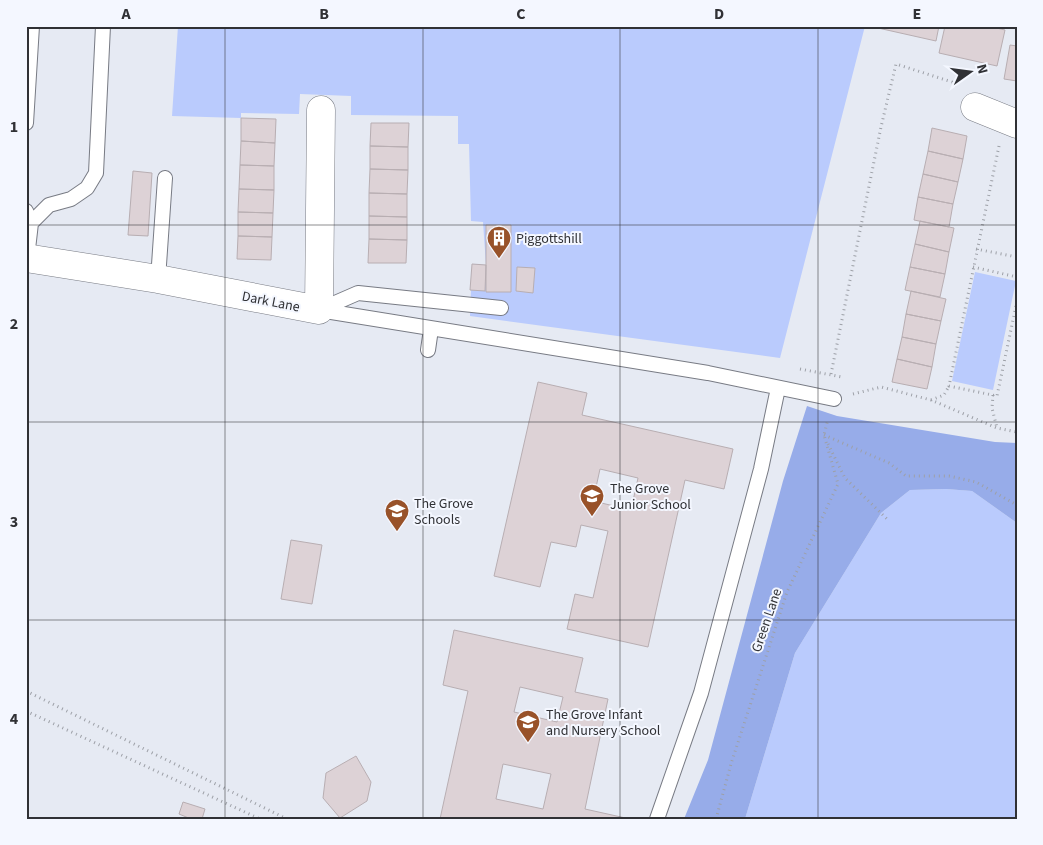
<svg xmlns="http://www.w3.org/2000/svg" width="1043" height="845" font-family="'Source Sans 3',sans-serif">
  <rect width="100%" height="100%" fill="#e6eaf3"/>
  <path fill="#bacbfd" d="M178 26H865L780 358 470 316 472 264 486 265 483 222 471 221 469 144H458V116L351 115V96L300 94 299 114 241 113V118L172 116Z
    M975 272 1016 281 993 390 952 381Z
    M946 489 972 491 1017 523V819H745L795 653 881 513 910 490Z"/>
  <path fill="#97ace9" d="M807 406 837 416 995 442 1017 443V523L972 491 946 489 910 490 881 513 795 653 745 819H684L708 760 783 481Z"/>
  <path fill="#ddd2d6" stroke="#b8aeb2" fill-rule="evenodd" d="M878 26H939L936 41 878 28Z
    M945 26H988L1005 30 997 66 939 53Z
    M1010 45 1017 46V81L1004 79Z
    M241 118 276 119 275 143 241 141Z
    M371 123H409L408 147 370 146Z
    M932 128 967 136 963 159 928 151Z
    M241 141 275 143 274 166 240 165Z
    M370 146 408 147V170L370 169Z
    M928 151 963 159 958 182 923 174Z
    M240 165 274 166V190L239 189Z
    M370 169 408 170 407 194 369 193Z
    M133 171 152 173 148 236 128 235Z
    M923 174 958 182 953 204 918 197Z
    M239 189 274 190 273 213 238 212Z
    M369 193 407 194V217L369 216Z
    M918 197 953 204 949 227 914 220Z
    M238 212 273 213 272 237 238 236Z
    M369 216 407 217V240L369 239Z
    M920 221 954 228 949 252 915 244Z
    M486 225H511V292H486Z
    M238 236 272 237 271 260 237 259Z
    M369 239 407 240 406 263H368Z
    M915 244 949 252 945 274 910 267Z
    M472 264 486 265 485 291 470 290Z
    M517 267 535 268 533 293 516 291Z
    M910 267 945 274 940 297 905 290Z
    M911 291 946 299 941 321 906 314Z
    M906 314 941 321 936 344 902 337Z
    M902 337 936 344 932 367 897 359Z
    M897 359 932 367 927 389 892 382Z
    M538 382 587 393 582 415 733 449 724 489 685 480 648 647 567 629 575 594 593 598 608 531 581 525 576 547 551 542 540 587 494 576ZM600 469 638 478 631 510 593 501Z
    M291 540 322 545 312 604 281 599Z
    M454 630 583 658 575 692 608 699 585 809 630 819H440L468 691 443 685ZM520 687 563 697 557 722 514 712ZM503 764 551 774 543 809 496 799Z
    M356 756 371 782 367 801 340 818 323 798 326 773Z
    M183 802 205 809 202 819H191L179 814Z"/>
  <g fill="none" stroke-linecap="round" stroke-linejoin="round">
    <defs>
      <path id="service" d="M26 123 32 26
        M26 211 31 223 27 258
        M31 223 49 205 71 199 87 188 96 173 103 26
        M158 279 165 178
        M319 310 708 373 834 399
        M319 310 358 293 501 308
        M428 350 431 329
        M657 819 701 693 761 469 778 388"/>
      <path id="minor" d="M975 107 1017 124
        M26 258 158 279 319 310 321 110"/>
    </defs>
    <use href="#service" stroke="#787b84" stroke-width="16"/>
    <use href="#minor" stroke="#787b84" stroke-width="29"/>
    <path stroke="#9da0a7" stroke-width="3" stroke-dasharray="1 4" stroke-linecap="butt" d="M999 146 949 386 997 396 1017 301
      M976 249 1017 257
      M973 267 1017 277
      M800 369 842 377
      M831 374 881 127 896 64 952 82 958 88
      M853 394 881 387 931 400 997 428 1017 432
      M993 395 992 408 997 428
      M931 400 944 395 949 386
      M824 435 889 463 906 476H949L976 482 1017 505
      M828 444 845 478 888 520
      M26 691 287 819
      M26 711 260 819
      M716 819 731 764 787 592 838 484 824 435 828 419"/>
    <use href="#service" stroke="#fff" stroke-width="14"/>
    <use href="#minor" stroke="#fff" stroke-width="28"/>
  </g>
  <path fill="none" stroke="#303135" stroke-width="1" stroke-opacity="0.55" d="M225 26V819M423 26V819M620 26V819M818 26V819M26 225H1017M26 422H1017M26 620H1017"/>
  <defs>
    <symbol id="building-pin" viewBox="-11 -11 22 30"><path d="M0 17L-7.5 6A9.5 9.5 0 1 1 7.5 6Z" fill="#985229" stroke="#f4f7ff"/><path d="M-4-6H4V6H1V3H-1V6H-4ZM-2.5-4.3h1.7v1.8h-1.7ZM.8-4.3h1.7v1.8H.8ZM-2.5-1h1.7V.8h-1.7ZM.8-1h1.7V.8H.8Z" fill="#fff"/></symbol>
    <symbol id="school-pin" viewBox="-11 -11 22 30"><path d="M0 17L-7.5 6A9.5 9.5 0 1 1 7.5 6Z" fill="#985229" stroke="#f4f7ff"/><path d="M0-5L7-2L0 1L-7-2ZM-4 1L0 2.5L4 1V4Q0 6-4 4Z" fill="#fff"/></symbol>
  </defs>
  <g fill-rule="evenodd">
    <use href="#building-pin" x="485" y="224" width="28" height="38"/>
    <use href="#school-pin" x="578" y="482" width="28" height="38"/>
    <use href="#school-pin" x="383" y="497" width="28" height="38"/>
    <use href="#school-pin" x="514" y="708" width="28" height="38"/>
  </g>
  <g text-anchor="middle" stroke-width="4" stroke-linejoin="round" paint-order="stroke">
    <g font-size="14" fill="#303135" stroke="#f4f7ff" text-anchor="start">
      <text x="516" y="243">Piggottshill</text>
      <text x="610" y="493">The Grove<tspan x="610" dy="16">Junior School</tspan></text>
      <text x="414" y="508">The Grove<tspan x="414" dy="16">Schools</tspan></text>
      <text x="546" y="719">The Grove Infant<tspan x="546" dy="16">and Nursery School</tspan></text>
    </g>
    <g font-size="14" fill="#303135" stroke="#f4f7ff">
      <text transform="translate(271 301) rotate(11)" y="5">Dark Lane</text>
      <text transform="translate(766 620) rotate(-71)" y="5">Green Lane</text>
    </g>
  </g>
  <rect width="1043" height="845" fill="none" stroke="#f4f7ff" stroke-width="55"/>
  <g transform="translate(970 72) rotate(76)" stroke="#f4f7ff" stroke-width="4" paint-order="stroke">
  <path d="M0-4L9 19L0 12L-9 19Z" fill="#303135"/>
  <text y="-8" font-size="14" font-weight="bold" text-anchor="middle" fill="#303135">N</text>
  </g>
  <rect x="28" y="28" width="988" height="790" fill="none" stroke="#303135" stroke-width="2"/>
  <g font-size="16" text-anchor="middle" font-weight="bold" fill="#303135">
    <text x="126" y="19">A</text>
    <text x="324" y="19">B</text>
    <text x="521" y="19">C</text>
    <text x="719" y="19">D</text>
    <text x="917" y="19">E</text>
    <text x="14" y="132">1</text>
    <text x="14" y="329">2</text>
    <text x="14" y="527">3</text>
    <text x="14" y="724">4</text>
  </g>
</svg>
